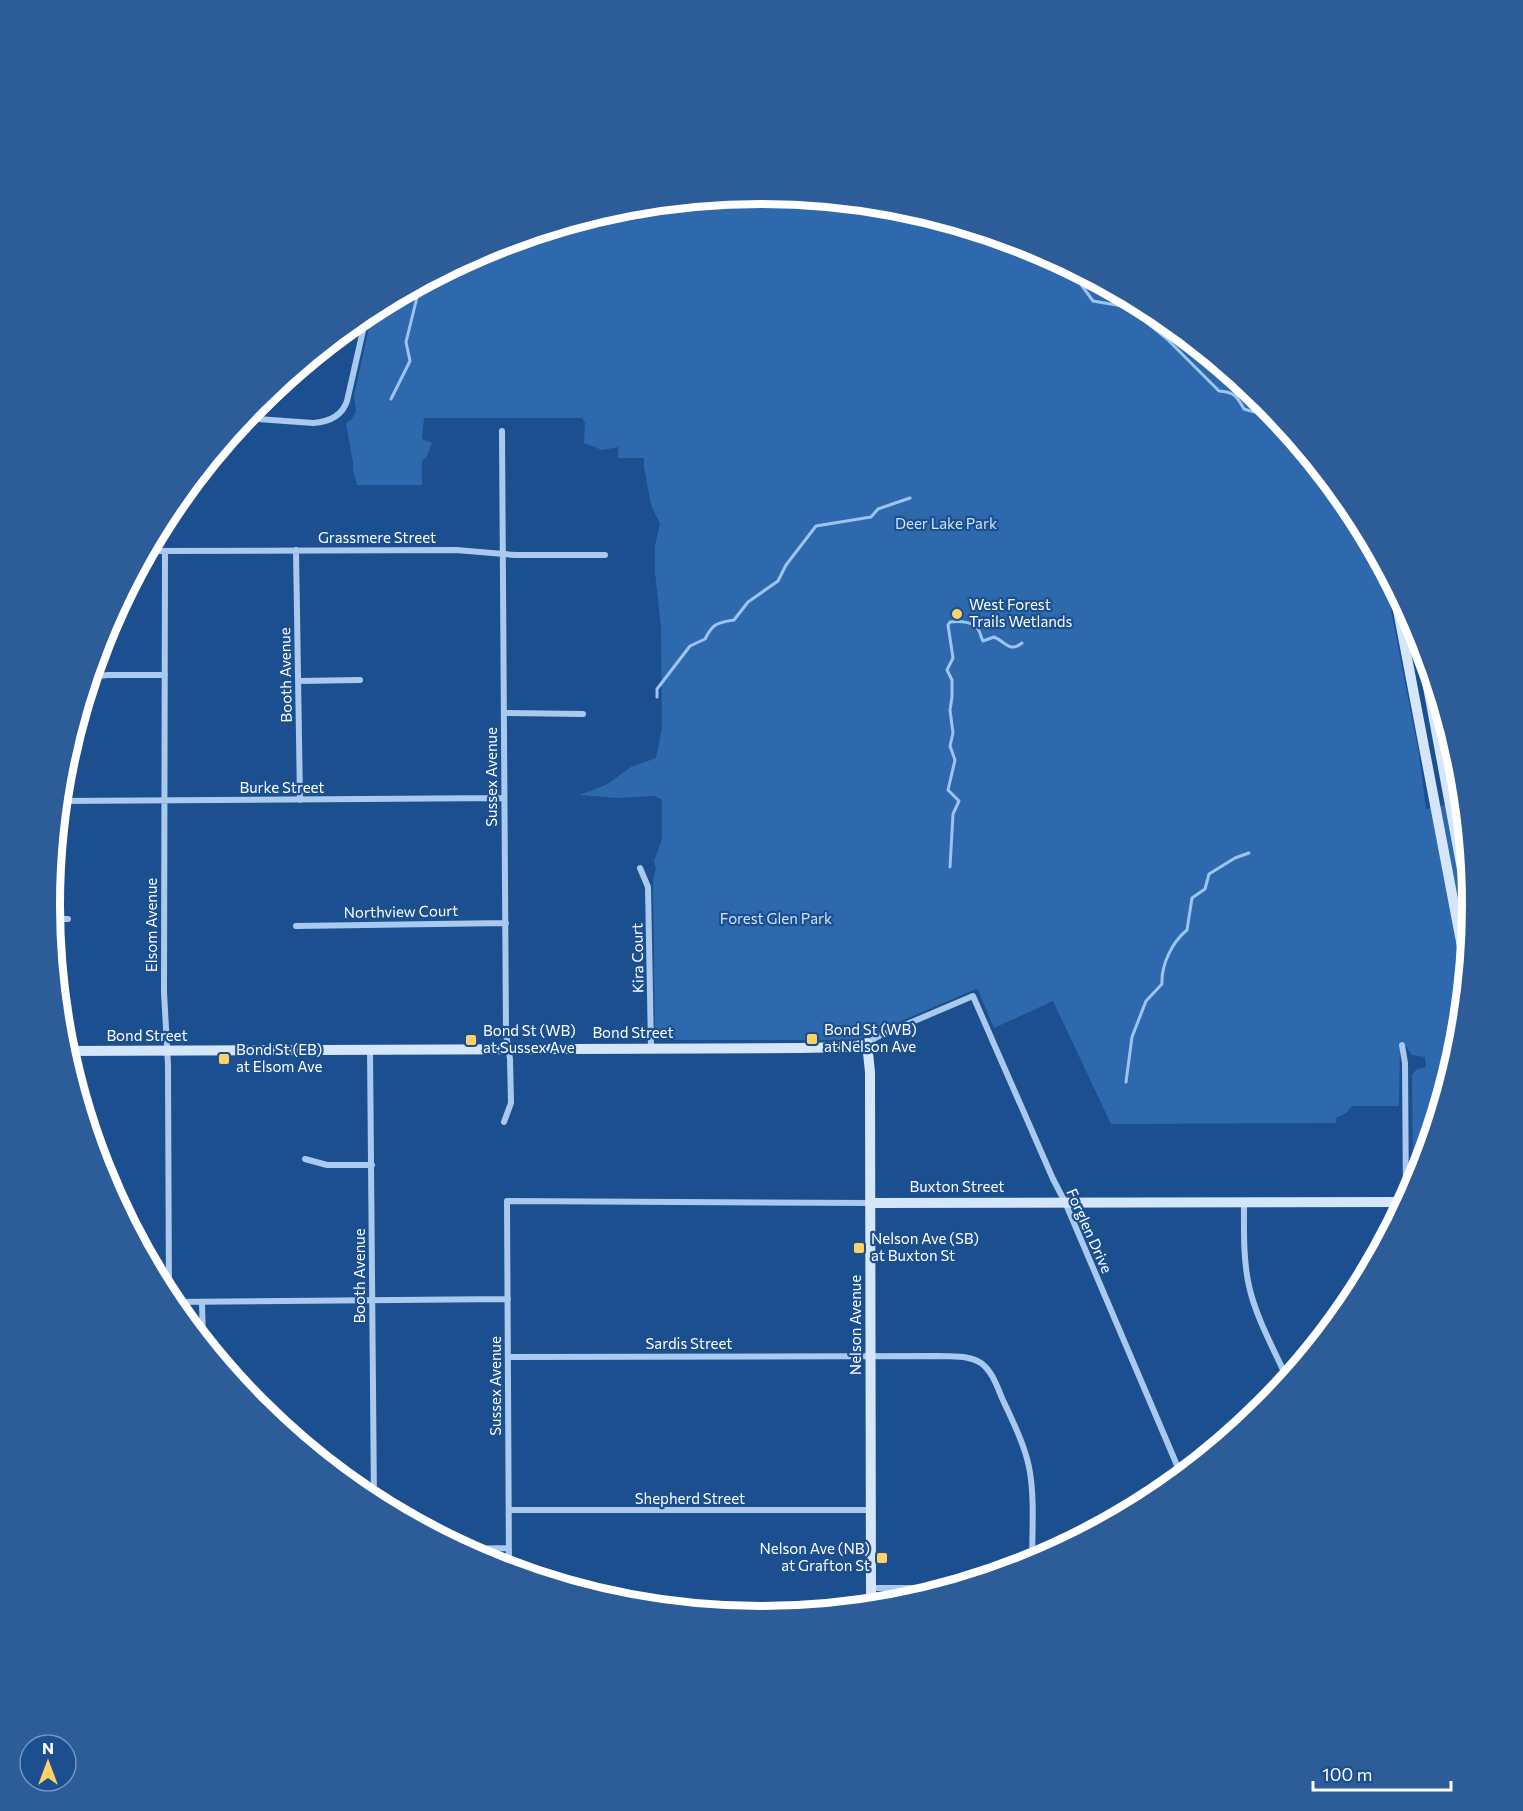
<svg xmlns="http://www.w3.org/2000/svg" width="1523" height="1811" font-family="Commissioner,sans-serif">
  <rect width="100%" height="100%" fill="#1b4f8f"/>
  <path fill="#2e69ad" d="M762 194 901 207 1034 248 1157 314 1265 402 1354 510 1382 564 1419 754 1426 809 1455 803 1430 670 1460 767 1473 905 1468 959 1459 961 1465 994 1460 1045 1419 1178 1413 1190 1412 1075 1417 1069 1426 1067 1425 1057 1412 1055 1405 1045H1400L1399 1106H1352L1346 1113 1336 1118V1123L1111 1124 1053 1001 994 1028 978 990 976 989 861 1038 842 1040H664L657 1036 655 1032 653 880 656 869 654 861 662 839V800L655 796 617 798 579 795 606 785 631 767 656 758 662 728 661 628 655 572V545L660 524 651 505 644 467V458H618V447L602 450 584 443 585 423 582 418H424L422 439 432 443 427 456 422 461V485H357L353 471V463L346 423 352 419 356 411 354 396 373 309 489 248 623 207Z"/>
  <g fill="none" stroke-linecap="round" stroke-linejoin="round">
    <path stroke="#9cc4f0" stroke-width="3" d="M1067 265 1093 301 1128 307 1167 339 1219 391C1234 392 1237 396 1244 409L1268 416 1298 442
      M1236 378C1237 385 1241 388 1237 396
      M391 399 410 361 406 342 420 285
      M657 697V689L690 646 705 639C713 623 717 623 734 620L748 602 778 581 786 565 816 526 871 517 878 509 910 498
      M950 867 953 814 959 801 948 790 955 760 950 746 953 733 950 710 952 697V680L947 670 953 658 948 625 950 622C959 621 975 621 979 631 981 634 981 638 983 641L994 637C1006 642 1009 653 1022 643
      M1126 1082 1132 1037 1146 1001 1162 984C1161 965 1172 942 1187 930L1192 898 1205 889 1209 874 1235 858 1249 853"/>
    <path stroke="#a9c9ee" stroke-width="6" d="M245 418 313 423C328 422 342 416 347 401L367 313
      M502 431 506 1034 510 1059 511 1103 504 1122
      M296 550 300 800
      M148 551 456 550 515 555H605
      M165 551 164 992 168 1065 169 1300
      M90 677 108 675H165
      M298 681 360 680
      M504 713 583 714
      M60 801 504 798
      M640 868 648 887 651 1048
      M51 919H68
      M296 926 506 923
      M867 1043 879 1036 973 996 1053 1179 1065 1202 1182 1477
      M1402 1045 1405 1063 1406 1203
      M370 1049 374 1502
      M305 1159 327 1165H372
      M1244 1202C1244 1230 1243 1259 1249 1286 1256 1318 1275 1351 1288 1381
      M170 1302 508 1299
      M202 1302 203 1342
      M508 1357 940 1356C954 1357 969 1355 981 1363 992 1371 997 1386 1002 1398 1012 1420 1024 1443 1029 1467 1035 1496 1032 1534 1032 1564
      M509 1510H871
      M462 1549 509 1548
      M509 1569 507 1201 870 1203
      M871 1588H951"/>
    <path stroke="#d6e6fa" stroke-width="10" d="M1393 584 1467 973
      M1417 628 1472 923
      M65 1051 800 1048 853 1047 867 1043 870 1072 871 1607
      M870 1203 1406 1202"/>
  </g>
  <g fill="#ffd166" stroke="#1b4f8f" stroke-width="2">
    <circle cx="957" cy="614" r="6"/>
    <rect x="806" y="1033" width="12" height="12" rx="3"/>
    <rect x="465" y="1034" width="12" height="12" rx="3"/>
    <rect x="218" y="1053" width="12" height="12" rx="3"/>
    <rect x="853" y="1242" width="12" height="12" rx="3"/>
    <rect x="876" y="1552" width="12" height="12" rx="3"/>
  </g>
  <g text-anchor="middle" stroke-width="4.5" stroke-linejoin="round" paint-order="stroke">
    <g font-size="15" fill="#cfe3fa" stroke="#1b4f8f">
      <text x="946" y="529">Deer Lake Park</text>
      <text x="776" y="924">Forest Glen Park</text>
    </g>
    <g font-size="15" fill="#fff" stroke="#1b4f8f">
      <text x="377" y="543">Grassmere Street</text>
      <text transform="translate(286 675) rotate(-91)" y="5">Booth Avenue</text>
      <text transform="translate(492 777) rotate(-90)" y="5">Sussex Avenue</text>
      <text x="282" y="793">Burke Street</text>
      <text transform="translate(401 912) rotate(-1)" y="5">Northview Court</text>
      <text transform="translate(152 925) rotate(-90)" y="5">Elsom Avenue</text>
      <text transform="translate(638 958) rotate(-91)" y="5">Kira Court</text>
      <text x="633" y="1038">Bond Street</text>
      <text x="147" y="1041">Bond Street</text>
      <text x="957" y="1192">Buxton Street</text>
      <text transform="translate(1089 1231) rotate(66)" y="5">Forglen Drive</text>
      <text transform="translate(360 1276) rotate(-90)" y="5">Booth Avenue</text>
      <text transform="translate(856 1325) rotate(-90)" y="5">Nelson Avenue</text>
      <text x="689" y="1349">Sardis Street</text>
      <text transform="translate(496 1386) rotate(-90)" y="5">Sussex Avenue</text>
      <text x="690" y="1504">Shepherd Street</text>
    </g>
    <g font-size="15" fill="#fff" stroke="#1b4f8f" text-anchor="start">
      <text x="969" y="610">West Forest<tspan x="969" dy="17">Trails Wetlands</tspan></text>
      <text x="824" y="1035">Bond St (WB)<tspan x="824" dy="17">at Nelson Ave</tspan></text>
      <text x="483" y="1036">Bond St (WB)<tspan x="483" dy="17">at Sussex Ave</tspan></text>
      <text x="236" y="1055">Bond St (EB)<tspan x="236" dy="17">at Elsom Ave</tspan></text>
      <text x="871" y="1244">Nelson Ave (SB)<tspan x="871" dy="17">at Buxton St</tspan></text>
      <text x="870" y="1554" text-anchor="end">Nelson Ave (NB)<tspan x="870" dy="17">at Grafton St</tspan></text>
    </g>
  </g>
  <path d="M0 0H1523V1811H0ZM60 905a701 701 0 1 1 1402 0a701 701 0 1 1-1402 0Z" fill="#2d5d98" fill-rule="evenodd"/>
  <path fill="none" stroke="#fff" stroke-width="8" d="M60 905a701 701 0 1 1 1402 0a701 701 0 1 1-1402 0Z"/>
  <g transform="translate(48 1763)"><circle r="28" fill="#1b4f8f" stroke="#7695bc" stroke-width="1.5"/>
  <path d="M0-4.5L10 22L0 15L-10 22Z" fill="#ffd166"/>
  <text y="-9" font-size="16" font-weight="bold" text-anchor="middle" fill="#ffffff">N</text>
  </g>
  <path d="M1313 1781v9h138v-9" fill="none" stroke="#ffffff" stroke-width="3"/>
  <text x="1322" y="1781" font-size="18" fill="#ffffff" stroke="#1b4f8f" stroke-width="4.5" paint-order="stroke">100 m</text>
</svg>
